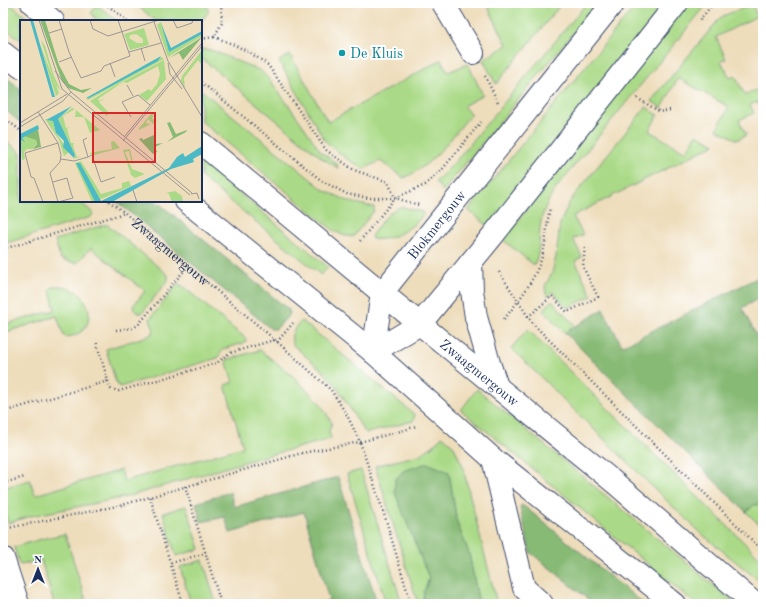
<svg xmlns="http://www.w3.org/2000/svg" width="766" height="607" font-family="'Old Standard TT',serif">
  <rect width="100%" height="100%" fill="#fff"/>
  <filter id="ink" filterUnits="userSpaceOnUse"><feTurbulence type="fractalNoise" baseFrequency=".025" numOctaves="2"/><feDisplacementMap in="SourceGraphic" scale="8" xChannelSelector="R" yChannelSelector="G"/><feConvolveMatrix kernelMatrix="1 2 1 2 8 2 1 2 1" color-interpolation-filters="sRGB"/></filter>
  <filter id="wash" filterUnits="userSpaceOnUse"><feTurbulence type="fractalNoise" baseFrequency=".012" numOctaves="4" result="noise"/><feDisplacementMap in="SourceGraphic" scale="16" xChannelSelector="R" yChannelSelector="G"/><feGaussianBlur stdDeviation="0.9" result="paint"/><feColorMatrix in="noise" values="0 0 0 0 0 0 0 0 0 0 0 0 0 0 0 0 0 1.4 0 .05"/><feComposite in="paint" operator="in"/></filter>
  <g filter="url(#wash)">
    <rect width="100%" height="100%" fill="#edb"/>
    <path fill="#aada87" stroke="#628472" d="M3 3H9L31 21H21V40L3 27Z
      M134 3H204L209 11 201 22V21H156Z
      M486 3H562L496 84 483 60 507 45Z
      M587 3H598L443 191 435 182 455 162Z
      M638 3H666L488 226 468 210Z
      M685 3H708L561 182C550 196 542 210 540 228 539 241 540 253 534 265L503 240Z
      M750 3H751L757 16 716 37 726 59 721 61 730 78 735 76 745 95 763 87V109L761 110 757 102 750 105 754 113 739 120 746 135 737 140 717 129 729 107 678 78 662 108 651 101 720 18C730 11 741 12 750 3Z
      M97 5 117 21H98L91 13Z
      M201 49 211 50 261 71 270 80 300 121 321 152 337 164 338 168 322 158 201 58Z
      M290 55 328 122 441 60 448 72 468 64 483 95 463 106 471 114C451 138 433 165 404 178L380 161 364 169 347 159 325 141 279 61Z
      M201 90 324 190 350 202 374 207V211L353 237 343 235 334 231 201 121Z
      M646 107 658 115 649 131 686 152 697 134 715 144 573 216 583 235 573 239 582 257 575 261 592 296 567 308 553 292 548 296 546 294 545 286 552 273 556 257 560 224 568 205 573 197Z
      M3 138 21 153V201H79L92 212 93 215 91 217 3 244Z
      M201 161 328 267 321 275 201 177Z
      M403 207 422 212 423 215C412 229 390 242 372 239L371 236C379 226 389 208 403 207Z
      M104 225H108L168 275V280L142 313H138L134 310 133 306 145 291 91 248 77 263 66 261 60 258 55 240Z
      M178 284 181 285 245 338 246 341 244 343 223 349 218 358 119 387 115 380 106 349 151 335 154 330 150 319 177 285Z
      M57 286C94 286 102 335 65 337L63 334 57 316 3 333V325L55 310 50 291 51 288Z
      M552 300 575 326 565 333 543 311Z
      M302 321 415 415 413 421 371 432 367 433 364 431 335 384 324 372 293 345C289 335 294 328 302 321Z
      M528 329 542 344 763 561V584L703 535 666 500 511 348Z
      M260 350 294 377 320 403 332 423 329 431 331 439 262 457 126 497 31 516 8 523 5 511H3V488L30 480 35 495 121 470 124 481 243 447 225 385 233 382 226 360Z
      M477 389 717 588 737 604H696L461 410Z
      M442 436 453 445 462 464 497 604H479L469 553 457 523 449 472 396 493 429 578 424 592 422 604H418L375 466 419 455 433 446Z
      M361 470 402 604H386L347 474Z
      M763 504V528L746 512 754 505Z
      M186 506 200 549 176 556 163 513Z
      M65 534 87 604H54L41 560 21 565 19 564 14 547 45 538Z
      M203 560 215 600 201 604H191L180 567Z"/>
    <path fill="#87ba74" stroke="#517469" d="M3 75 21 89V123L3 108Z
      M116 201H156L289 310 290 314 276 329H271Z
      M759 277 763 283V296L742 308 763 348V431L759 433 763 440V504L754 505 746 512 565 333 603 309 622 346Z
      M427 463 449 472 457 523 469 553 479 604H422L424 592 429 578 395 493V480L403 471Z
      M338 477 376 600 374 604H317L329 600 304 512 230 533 225 517 201 522 196 503 230 492 234 507Z
      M521 505 525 507 644 604H594L530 552 520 508Z"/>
  </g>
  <g filter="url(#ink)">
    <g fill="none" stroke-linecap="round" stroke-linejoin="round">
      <defs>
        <g id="minor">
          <path d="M32 3 53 21"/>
          <path d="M443 3 473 53"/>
          <path d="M3 53 21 67"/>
          <path id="s2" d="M201 143 382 293 615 483 755 604"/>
          <path d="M186 201 373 352 493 459 675 604"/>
          <path d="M471 262 472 291 476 317 489 363 497 386"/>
          <path d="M373 352 420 324 490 239 677 3"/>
          <path id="s3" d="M373 352 382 293 613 3"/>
          <path d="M493 459 524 588 542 604"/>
          <path d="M3 558 18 604"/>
        </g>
      </defs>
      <use href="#minor" stroke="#3b496c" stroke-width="24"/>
      <g stroke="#3b496c" stroke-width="2.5" stroke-dasharray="1 3" stroke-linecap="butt">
        <path d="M105 3 127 21"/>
        <path d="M700 20 711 6 719 3"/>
        <path d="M214 37C234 44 251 52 268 65L326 150 354 170 388 182 395 198"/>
        <path d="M201 39 214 37 222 23 221 3"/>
        <path d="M485 76 498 102"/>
        <path d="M201 82 322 181 347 194 369 198H395L419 205"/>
        <path d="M637 98 660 112 670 110"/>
        <path d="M3 117 21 131"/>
        <path id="s1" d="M109 201 125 213 274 339 331 390 347 415 360 442 386 520 411 604"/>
        <path d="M360 241 395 198 425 185 441 171 481 122"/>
        <path d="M3 249 125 213"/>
        <path d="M499 272 533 324 763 551"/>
        <path d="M528 317 552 296 567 312 598 297 583 267 585 245"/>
        <path d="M504 319C519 301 533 282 541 260 547 243 546 225 550 208"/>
        <path d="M116 330 133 328 138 325 188 266"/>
        <path d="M277 342 293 323"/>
        <path d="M108 381 111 389 119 391 217 363 225 356 230 353 274 340"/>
        <path d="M3 412 108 381 96 341"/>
        <path d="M3 483 25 477"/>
        <path d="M185 486 221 604"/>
        <path d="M150 497 183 604"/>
        <path d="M3 529 122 505 302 453 360 442 408 429 416 426"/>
        <path d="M171 563 206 553"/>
      </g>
      <use href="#minor" stroke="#fff" stroke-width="22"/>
    </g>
  </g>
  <circle fill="#0f9aa8" stroke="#fff" stroke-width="1.5" cx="342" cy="53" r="4"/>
  <g text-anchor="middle" stroke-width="4" stroke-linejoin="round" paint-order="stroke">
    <g font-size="14" fill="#0d838f" stroke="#fff" text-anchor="start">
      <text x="350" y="58">De Kluis</text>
    </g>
    <g font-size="14" fill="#1b2f5e" stroke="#fff">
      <text dy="5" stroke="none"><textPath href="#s3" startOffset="147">Blokmergouw</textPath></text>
      <text dy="5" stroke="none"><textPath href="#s1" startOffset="80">Zwaagmergouw</textPath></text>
      <text dy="5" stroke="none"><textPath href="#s2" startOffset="361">Zwaagmergouw</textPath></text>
    </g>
  </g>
  <g transform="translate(20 20)">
    <rect width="182" height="182" fill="#edb"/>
    <path d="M141 2 149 32 182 14V16L148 37 137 5ZM124 8 129 25 110 30 104 14ZM116 14 123 19V23H117L109 18 110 15ZM17 17 39 73 35 77 36 76ZM21 20 25 26 34 56 41 71 35 64ZM182 30V45L178 40 164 58 165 69 161 61 162 56ZM141 37 144 39 68 80 66 79ZM144 40 146 59 127 81 119 75 129 69 131 71 137 64 140 54 138 46 107 63 103 62 78 79 79 81 87 77 79 82 89 93 87 96 70 81 93 67ZM52 88 55 89 43 96 46 108 50 107 47 109 51 123H54L53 126 57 137 62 136 54 139 55 135 38 99ZM56 90 80 110 70 113 64 97H55ZM134 93 132 99 137 100 133 104 128 99 126 103 131 104 119 110V119V108L131 94ZM25 99 33 101 36 113 49 132 44 136 39 120ZM4 116 15 119 17 123 13 129H7L4 132 5 139 2 140 0 119ZM94 121 100 128 74 135 69 133 92 129 91 122ZM110 129 113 142 112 145 109 131 105 132 112 149 125 154 115 158 111 155 103 130ZM61 141 81 174 102 168V163L109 161 111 166 79 180 57 143 75 182H72L55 143ZM155 171 162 176 163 182H152L149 174 146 173Z" fill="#aada87" fill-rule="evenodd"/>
    <path d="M20 0H25L39 45 49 64 61 70 72 68 63 73 48 68 42 61ZM182 17 163 40 159 33 149 38ZM150 102 156 114 167 110 166 112 147 122 153 117 147 103ZM18 109 21 127 13 129 17 124 16 120 4 116ZM134 115 136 124 143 123 135 127 137 132 133 134 119 119 122 118 123 120Z" fill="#87ba74"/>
    <path d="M10 0H13L35 77H32ZM141 3 151 28 182 11V14L149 32ZM141 36 138 41 69 78H66ZM52 86 38 99 55 135 54 138 43 127 44 121 36 113 33 101 26 100ZM18 105 19 109 2 118 5 122 0 119V114ZM182 126V134L173 139 174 142 151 149 92 182H75L56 143H60L81 181 149 148 157 137 163 133 165 137Z" fill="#4cbac4"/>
    <path fill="none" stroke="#9a9796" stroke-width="1" d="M19 0 42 69 170 175M39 0 49 32 61 58 81 51 84 46 110 36 98 0M70 0 73 9 88 16 139 0M153 0 157 8 172 3 173 0M134 2 148 41 182 97M29 13 42 9M121 28 125 41M109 32 141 23M39 42 52 37M90 43 95 57M148 43 150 54 162 69M35 51 51 72 172 173M107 65 113 76M18 92 38 123 41 135 40 142 30 153 38 182M111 97 102 82 118 75 130 85M0 103 47 74M0 107 43 81 51 72M104 117 182 23M103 121 182 26M68 137 72 135 81 162 95 157M41 139 54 141 68 137 63 120 67 118M33 162 47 158 51 173 53 178 38 182M113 170 117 182M171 174 177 173 179 179M23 182 14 158 11 157 5 133 38 123"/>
    <path fill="#d62828" fill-opacity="0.15" stroke="#d62828" stroke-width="2" d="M73 93H135V142H73Z"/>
    <rect width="182" height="182" fill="none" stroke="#1b2f5e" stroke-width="2"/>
  </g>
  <rect width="766" height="607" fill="none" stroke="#fff" stroke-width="16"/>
  <g transform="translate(38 569)" stroke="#ffffff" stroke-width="3" paint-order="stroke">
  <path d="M0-3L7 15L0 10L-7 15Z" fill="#1b2f5e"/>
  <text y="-6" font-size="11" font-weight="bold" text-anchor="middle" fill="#1b2f5e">N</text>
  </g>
</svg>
